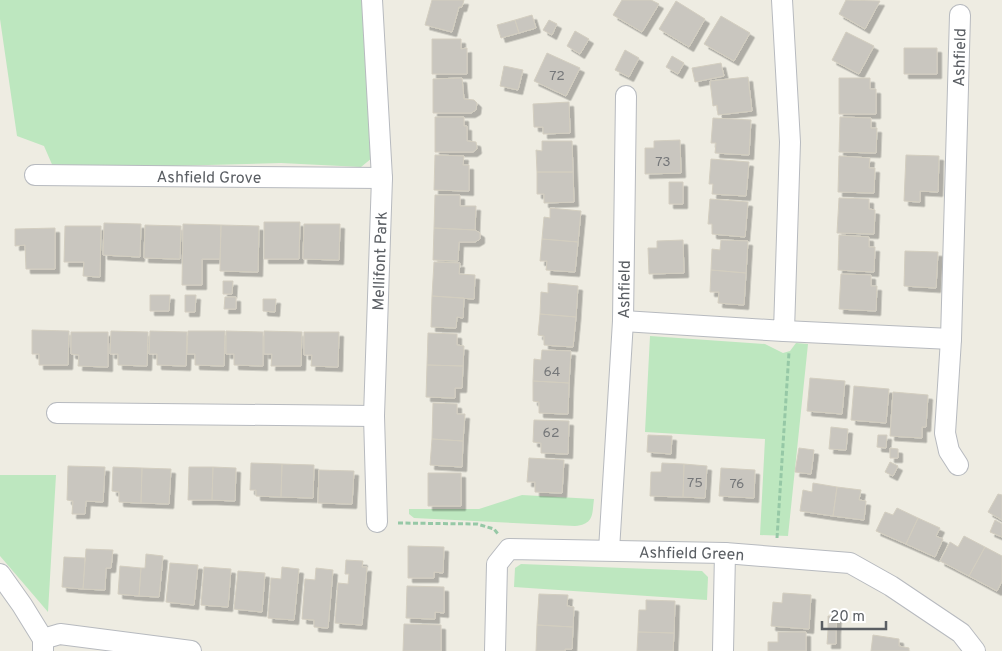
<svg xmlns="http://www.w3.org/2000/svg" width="1002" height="651" font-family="Overpass,sans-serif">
  <defs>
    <filter id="shadow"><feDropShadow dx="4.5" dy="4.5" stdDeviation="0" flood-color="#0004"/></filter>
  </defs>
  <rect width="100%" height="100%" fill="#eeece2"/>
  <path fill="#bde7bf" d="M0 0H364L372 158 361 167 281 163 54 169 44 146 17 136 0 19Z
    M650 336 765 344 783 353 790 351 796 343 808 344 788 536 760 535 765 439 645 432Z
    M0 475H56L48 612 0 556Z
    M522 495 594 499C592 515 594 524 575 526L414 518 409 514V509H479Z
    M521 564 702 571 708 577 707 600 514 587 515 568Z"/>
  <path fill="#c9c6bf" stroke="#d3cec0" filter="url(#shadow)" d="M432 0H464L462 7H459L452 32 425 25Z
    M622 0H651L659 4 642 32 613 15Z
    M846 0 880 1 865 29 839 14Z
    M676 1 705 19 689 47 659 29Z
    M532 15 536 28 519 33 515 20Z
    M721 16 750 33 734 61 704 44Z
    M515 20 519 33 501 38 497 25Z
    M549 20 557 24 552 35 543 30Z
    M575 31 589 39 580 54 567 46Z
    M846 32 874 46 859 74 832 60Z
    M432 39H461V49L467 48V74H432Z
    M904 48H937V74H904Z
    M625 50 639 58 629 77 615 70Z
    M547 53 580 68 566 96 534 81Z
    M672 56 684 63 678 74 666 67Z
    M721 63 724 76 695 82 692 68Z
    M504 66 523 70 518 90 500 86Z
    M748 77 752 111 718 115 717 105 713 106 710 81Z
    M462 78 464 99 474 100 477 103 476 110 471 113H433V79Z
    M839 78H870V89H876V114H839Z
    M569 102 570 133 543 134V127H534L533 104Z
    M435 117H464V126H467V141L476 142 477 149 473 152H435Z
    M840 117 871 118V128H877L876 153 839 152Z
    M713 118 751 120 749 155 715 153 716 143H711Z
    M680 140 681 173 645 174V148H654V141Z
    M542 141H572L573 172H537L536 150 542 151Z
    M435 155 464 156 463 165H469V191L434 190Z
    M906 155 939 156 938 192 920 191V202L904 201Z
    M839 156 870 158 869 168H875L874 193 838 192Z
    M711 159 749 162 746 196 712 194 713 184H709Z
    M537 172H573L574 202 544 203V194H537Z
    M669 182H683V204H669Z
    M435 195H460V206H476L475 230 434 228Z
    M839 198 869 199V209L875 210 874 234 837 233Z
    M710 199 748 202 745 237 712 234V224H708Z
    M550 208 581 211 578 242 542 239 544 217 550 218Z
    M264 222H300L299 259H264Z
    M104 223 141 224 140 257 103 255Z
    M183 224 221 225 220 259H202V285H182Z
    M304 224H340L339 260 303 259Z
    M145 225 181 226 180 259 144 258Z
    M221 225 259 226 258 272 220 271Z
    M65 226H101L100 277 83 276 84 262H64Z
    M55 228V269H26L25 245 15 246V229Z
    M434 228 475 230 480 233V239L475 242H459L458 261 433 260Z
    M839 235 869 237V247H875L874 272 838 270Z
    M542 239 578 242 575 272 546 270 547 261H540Z
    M683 240 684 273 649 274 648 248H657V241Z
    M721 240 748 241 746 273 711 270 712 249 720 250Z
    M905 251 938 252 936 288 904 286Z
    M434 262 460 263 459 274 475 275 474 299 432 296Z
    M711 270 746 273 744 305 718 303 719 292H710Z
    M841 274 871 275V286H877L876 311 839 309Z
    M223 281H233L232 294H223Z
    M548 283 578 286 576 317 540 314 541 292 548 293Z
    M150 295H170L169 311H150Z
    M185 295H196L195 312H185Z
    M432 296 464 298 463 318 457 317 456 328 431 327Z
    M225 297H236V309H224Z
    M263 299H276L275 312 263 311Z
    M540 314 576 317 573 347 544 345V336L538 335Z
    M32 330 69 331 68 365H39V354H32Z
    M111 331 148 332 147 366 118 365V354H110Z
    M150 331 187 332 186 366 157 365V354H149Z
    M188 331H225L224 366 195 365V354H187Z
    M226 331 263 332V366L234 365V354H226Z
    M264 331 302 332 301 366H271L272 354H264Z
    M71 332H108V367L78 366 79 355 71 354Z
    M304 332H339L338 367 311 366 312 355H304Z
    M428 333 457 334V345L464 346 463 366 427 365Z
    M542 350 571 351 569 383 533 381 534 359 541 360Z
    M427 365 463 366 462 388H455V398L426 397Z
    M810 378 845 381 842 414 807 411Z
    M533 381 569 383 568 414 539 413V402L533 401Z
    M854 386 889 389 886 423 851 420Z
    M893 392 928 395 926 427H922V438L890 436Z
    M433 403 457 404V414H465L463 441 432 439Z
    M534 420 569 421 568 454 541 453V443L533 442Z
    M831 427 848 429 846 450 829 449Z
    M648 435 672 436 671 454 647 452Z
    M878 435H887L886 448 877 447Z
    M432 439 463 441 462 467 430 465Z
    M799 448 814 450 811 474 795 472Z
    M890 448 898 449V458H890Z
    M529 458 564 460 562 493 535 492V482H527Z
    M890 462 898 466 893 476 885 472Z
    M251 463 282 464 281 497 256 496V490H250Z
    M662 463 684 464 683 497 650 496 651 472H661Z
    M282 464 314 465 313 498 281 497Z
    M684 464 707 466 705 498 683 497Z
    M68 466 105 467 103 502 86 501 85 514H72L73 501 67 500Z
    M113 467 142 468 141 503 119 502V492L112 491Z
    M189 467H213L212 500H188Z
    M213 467 236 468 235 501 212 500Z
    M142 468 171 469 169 504 141 503Z
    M721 468 755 470 754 498 719 496Z
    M319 470 354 471 352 504 318 503Z
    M428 473H461V506H428Z
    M813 483 837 487 833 516 800 511 803 490 812 492Z
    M837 487 861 490 859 500 866 501 864 520 833 516Z
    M998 494 1002 495V520L988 512Z
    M897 508 918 518 906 544 876 531 885 512 893 515Z
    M918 518 940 528 936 536 943 539 935 557 906 544Z
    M995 520 1002 524V537L990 532Z
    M964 536 985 547 969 576 940 561 950 542 958 547Z
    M408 546 444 547 443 573 434 572V578H408Z
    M985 547 1002 556V581L997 591 969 576Z
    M86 549 113 550 111 568H106L105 590 83 589Z
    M146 554 163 556 159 597 139 596 141 568H145Z
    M64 557 85 558 83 589 62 587Z
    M346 560 363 561 362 567H367L362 625 335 623 338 583 348 584 349 574H345Z
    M170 563 198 565 194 605 166 602Z
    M120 566 141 568 139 596 118 594Z
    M204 567 231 569 228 607 201 605Z
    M282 567 299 569 294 620 268 618 271 578 281 579Z
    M316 568 333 570 328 628 314 627V620L302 619 305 579 315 580Z
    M238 571 265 573 262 612 234 609Z
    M407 586 444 587V613L435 612V619L406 618Z
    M783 593 811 595 809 629 771 626 773 602 782 603Z
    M539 594 568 595 567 606 574 607 573 627 537 625Z
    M646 600 675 601 674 633 638 632 639 610H646Z
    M828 616H837L836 630H828Z
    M404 624 441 625V651H403Z
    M537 625 573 627 572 649H565V651H536Z
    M828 630H836V644H827Z
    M638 632 674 633 673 651H637Z
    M778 632H806V651H768V642H778Z
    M873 635 899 639V646L909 648V651H871Z"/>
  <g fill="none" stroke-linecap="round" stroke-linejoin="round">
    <defs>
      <g id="minor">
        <path d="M372 0 382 178 374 416 377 522"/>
        <path id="s1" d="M35 175 382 178"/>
        <path d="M623 321 784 331 790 142 782 0"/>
        <path d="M784 331 951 339"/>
        <path d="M57 413 374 416"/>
        <path id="s2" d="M958 465 949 451 945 433 951 339 960 15"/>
        <path id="s3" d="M609 550 623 321 626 96"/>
        <path d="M0 574 22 605 43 639V651"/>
        <path d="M43 639 60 634 191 651"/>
        <path id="s4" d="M495 651 497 564 509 549 725 553 850 563 891 586 961 633 975 651"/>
        <path d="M723 651 725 553"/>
      </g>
    </defs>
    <use href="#minor" stroke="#b7babf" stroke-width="22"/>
    <path stroke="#96c8a6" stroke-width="3" stroke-dasharray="5 2.5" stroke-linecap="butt" d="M398 523 477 524 494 529 498 534
      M777 538 789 352"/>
    <use href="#minor" stroke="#fff" stroke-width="20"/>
  </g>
  <g text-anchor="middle" stroke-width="5" stroke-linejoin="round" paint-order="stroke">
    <g font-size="14" fill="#76787a">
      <text x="557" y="80">72</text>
      <text x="663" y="166">73</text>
      <text x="552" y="376">64</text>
      <text x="551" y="437">62</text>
      <text x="695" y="487">75</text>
      <text x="737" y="488">76</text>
    </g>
    <g font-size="16" fill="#5a5e63" stroke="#fff">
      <text dy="6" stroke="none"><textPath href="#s2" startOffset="411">Ashfield</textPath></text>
      <text dy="6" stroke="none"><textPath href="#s1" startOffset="174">Ashfield Grove</textPath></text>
      <text transform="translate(379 261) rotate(-88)" y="6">Mellifont Park</text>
      <text dy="6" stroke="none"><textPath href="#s3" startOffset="261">Ashfield</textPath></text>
      <text dy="6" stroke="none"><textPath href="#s4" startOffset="289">Ashfield Green</textPath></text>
    </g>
  </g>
  <path d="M822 621v8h64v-8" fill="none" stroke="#5a5e63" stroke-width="2.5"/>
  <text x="830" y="621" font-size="15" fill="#5a5e63" stroke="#ffffff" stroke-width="4" paint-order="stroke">20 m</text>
</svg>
